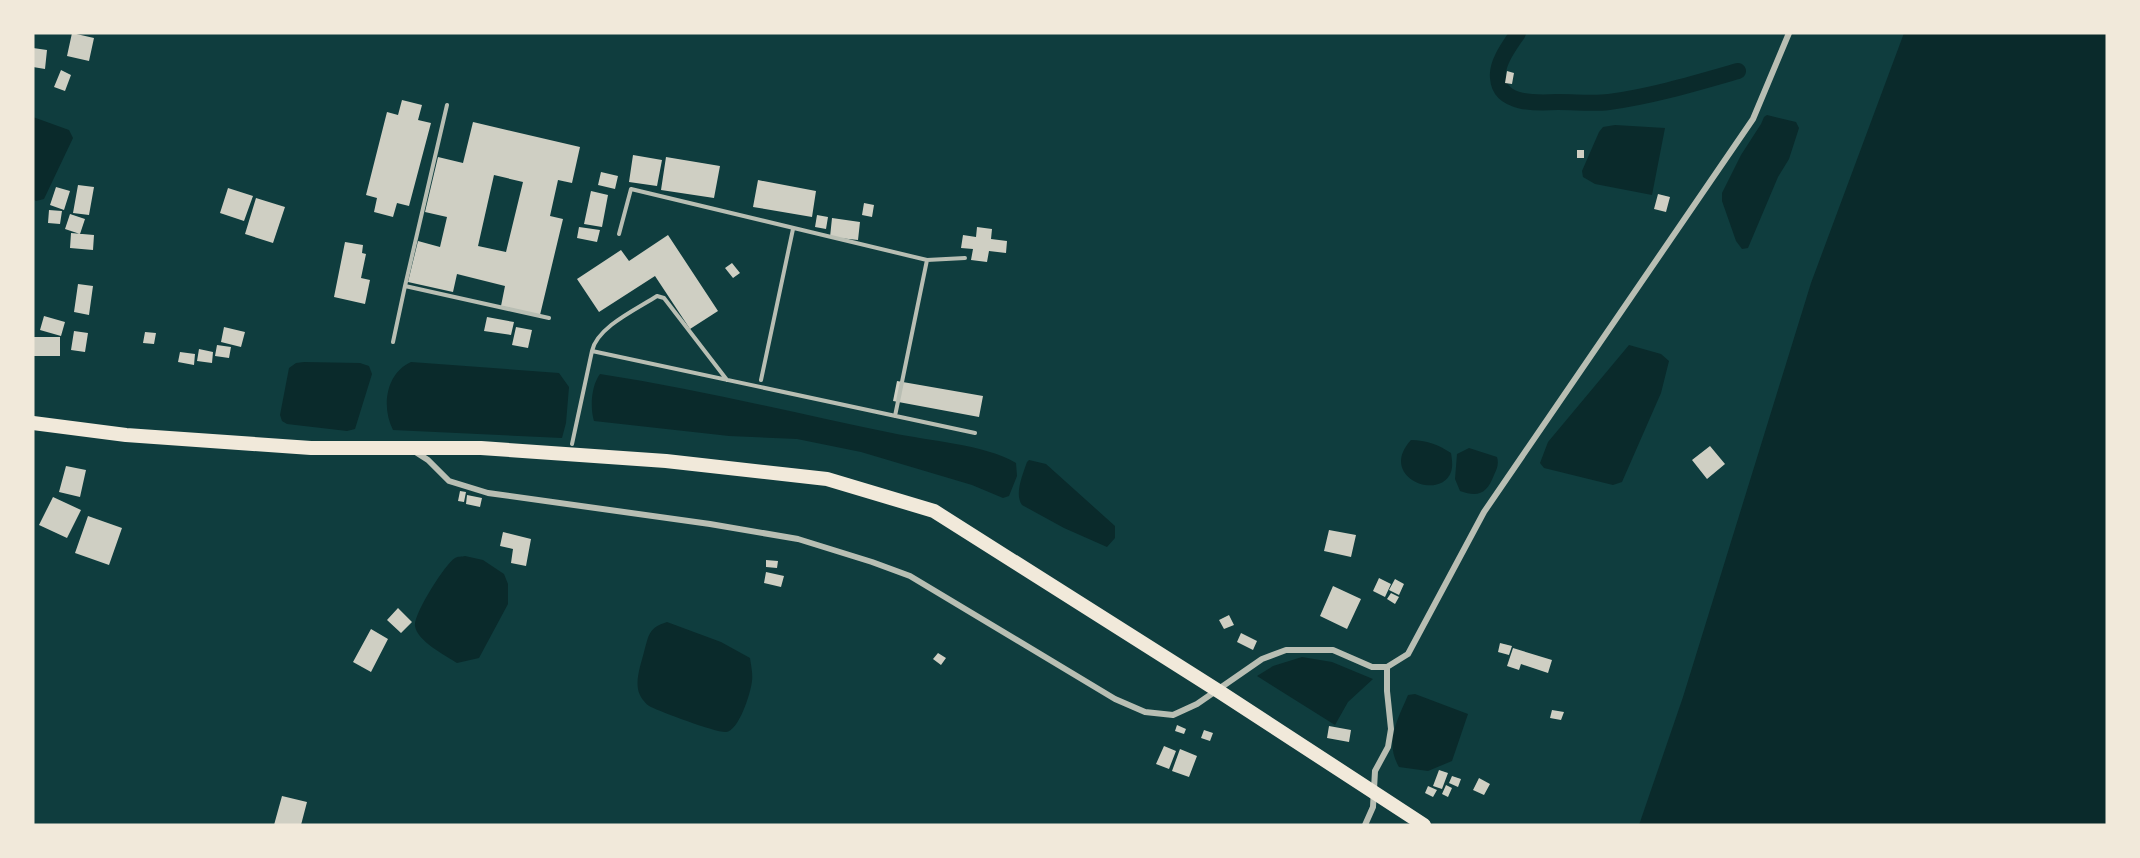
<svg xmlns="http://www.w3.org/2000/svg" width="2140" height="858" font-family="Montserrat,sans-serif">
  <rect width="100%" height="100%" fill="#0f3d3e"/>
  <path fill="#0a2a2b" d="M1904 33H2107V825H1639L1683 697 1811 283Z
    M1767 115 1796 122 1799 128 1789 159 1778 177 1748 248 1742 249 1736 241 1722 201V193L1741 155 1761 124 1764 117Z
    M33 117 69 130 73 138 44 199 36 201 33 199Z
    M1615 125 1665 128 1652 195 1595 184 1583 177 1582 171 1599 132 1603 127Z
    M1629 345 1661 354 1669 361 1661 393 1622 482 1613 485 1544 468 1540 463 1548 442Z
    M304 362 360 363 369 366 372 374 355 429 347 431 287 424 282 421 280 415 289 368 296 363Z
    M411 362 559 373 569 387 566 423 562 438 393 430C381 407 386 373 411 362Z
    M600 374C698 389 795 413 892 433 929 441 984 444 1016 463L1017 476 1009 496 1003 498 972 485 861 452 797 439 729 436 594 421C590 408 591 386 600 374Z
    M1411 440C1426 440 1439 445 1451 453 1452 459 1453 466 1451 472 1440 502 1377 477 1411 440Z
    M1469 448 1497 457C1499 464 1497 469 1494 475 1487 493 1479 498 1460 491L1455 479 1457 454Z
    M1029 460 1046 464 1115 526V538L1107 547 1064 528 1022 505C1014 494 1023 474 1027 462Z
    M465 556 483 560 504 574 508 584V604L479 658 457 663C445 655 417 641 415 626 413 615 445 564 455 558 458 556 462 557 465 556Z
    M667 622 721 642 750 658C751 665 753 674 752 681 751 692 739 731 726 732 717 733 661 712 651 707 645 704 639 696 638 689 636 677 641 664 644 652 649 635 648 628 667 622Z
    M1302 657 1332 662 1373 679 1348 702 1335 725 1257 676 1273 666Z
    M1415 694 1468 714 1452 761 1428 771 1399 767C1384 742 1398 719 1408 695Z"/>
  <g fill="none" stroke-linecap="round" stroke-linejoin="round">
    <path stroke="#0a2a2b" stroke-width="16" d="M1518 33C1510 45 1496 63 1498 78 1500 106 1540 103 1559 102 1576 102 1593 104 1609 102 1653 96 1696 83 1738 71"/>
  </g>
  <path fill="#cfcfc3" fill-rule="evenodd" d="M72 33 94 38 89 61 67 56Z
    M33 48 47 50 45 69 33 67Z
    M61 70 71 75 65 91 54 87Z
    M1507 71 1514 73 1512 84 1505 83Z
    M402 100 422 105 418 120 431 123 409 206 397 203 393 217 374 212 377 198 366 195 387 112 398 115Z
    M473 122 580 147 572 183 558 180 550 216 563 219 540 315 501 306 505 286 457 274 453 292 408 282 418 241 440 247 447 217 425 212 438 157 463 163ZM494 175 523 182 506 252 478 246Z
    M1577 150H1584V158H1577Z
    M633 155 662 160 657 186 629 182Z
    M666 157 720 166 714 198 661 190Z
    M601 172 618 176 615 189 598 185Z
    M758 180 816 191 812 217 753 207Z
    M78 185 94 187 89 215 73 213Z
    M56 187 70 191 64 210 50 205Z
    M228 188 253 196 244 221 220 213Z
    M591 191 608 195 602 227 584 224Z
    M1658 194 1670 197 1666 212 1654 209Z
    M256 198 285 207 273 243 245 234Z
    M864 203 874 205 872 217 862 215Z
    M49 210 62 211 60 224 48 223Z
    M70 214 85 219 80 234 65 229Z
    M817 215 828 217 826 229 815 227Z
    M832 218 860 222 858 240 830 237Z
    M579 227 600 230 597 242 577 238Z
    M977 227 992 229 991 239 1007 241 1006 253 989 251 987 262 971 260 973 249 961 248 963 235 976 237Z
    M71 233 94 235 93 250 70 248Z
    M668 235 718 311 690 329 655 276 599 312 577 279 621 250 629 261Z
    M345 242 363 245 362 253 366 254 361 278 370 280 365 304 334 297Z
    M732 263 740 273 733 278 725 268Z
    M78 284 93 286 89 315 74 312Z
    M44 316 65 322 61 336 40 330Z
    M487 317 514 322 511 335 484 331Z
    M224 327 245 332 241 347 221 342Z
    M516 327 532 330 528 348 512 345Z
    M74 331 88 333 85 352 71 350Z
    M145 332 156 333 154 344 143 343Z
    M33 337H60V356H34Z
    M217 345 231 347 229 358 215 356Z
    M199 349 213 352 212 363 197 361Z
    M180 352 195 354 194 365 178 362Z
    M897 381 983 396 979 417 893 401Z
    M1710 446 1725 464 1707 479 1692 460Z
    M66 466 86 470 80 497 59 492Z
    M460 491 466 492 464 502 458 501Z
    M467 495 482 498 480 507 466 504Z
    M53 497 81 510 67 538 39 525Z
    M88 516 122 528 109 565 75 553Z
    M1329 530 1356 535 1351 557 1324 551Z
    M503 532 531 539 526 566 511 563 513 549 500 546Z
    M766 560 778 561 777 568 766 567Z
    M766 572 784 576 781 587 764 583Z
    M1379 578 1391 584 1385 597 1373 591Z
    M1395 579 1404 584 1399 595 1389 590Z
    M1333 586 1361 599 1347 629 1320 616Z
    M1391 593 1399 597 1395 604 1387 599Z
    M398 608 412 622 401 633 387 620Z
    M1229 615 1234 625 1224 629 1219 620Z
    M371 629 388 639 371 672 353 662Z
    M1241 633 1257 641 1253 650 1237 642Z
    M1500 643 1512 646 1509 655 1498 652Z
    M1513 648 1552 660 1548 673 1521 664 1519 670 1507 666Z
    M938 653 946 658 941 665 933 659Z
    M1552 710 1564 712 1561 720 1550 718Z
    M1177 725 1186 729 1184 734 1175 731Z
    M1329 726 1351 730 1349 742 1327 738Z
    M1204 730 1213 733 1210 741 1201 738Z
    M1164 746 1176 751 1169 769 1156 764Z
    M1180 749 1197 756 1189 777 1172 771Z
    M1439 770 1448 773 1442 789 1433 786Z
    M1452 776 1461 779 1458 787 1449 783Z
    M1479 778 1490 784 1484 795 1473 790Z
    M1446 785 1452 788 1448 797 1442 794Z
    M1428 786 1437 790 1433 797 1425 793Z
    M282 796 307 802 301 825H274Z"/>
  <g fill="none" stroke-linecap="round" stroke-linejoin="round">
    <path stroke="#b8beb3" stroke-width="4" d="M447 105 405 286 549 318
      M619 234 631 189 927 260 965 258
      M393 342 405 286
      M592 351C597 327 637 309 657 296L664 298 727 380
      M761 380 793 229
      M895 416 927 260
      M572 444 592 351 975 433"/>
    <path stroke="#b8beb3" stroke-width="6" d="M414 451 428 460 449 481 488 493 710 524 798 539 872 562 910 576 1115 699 1145 712 1173 715 1197 704 1262 659 1286 650H1333L1372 667H1387L1408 654 1484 512 1753 119 1789 33
      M1365 825 1373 807 1375 771 1388 747 1391 729 1387 691V667"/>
    <path stroke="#f1e9da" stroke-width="14" d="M33 423 126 435 311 448H481L666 461 827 479 934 511 1220 692 1424 825"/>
  </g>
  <rect width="2140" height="858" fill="none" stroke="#f1e9da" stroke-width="69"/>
</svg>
